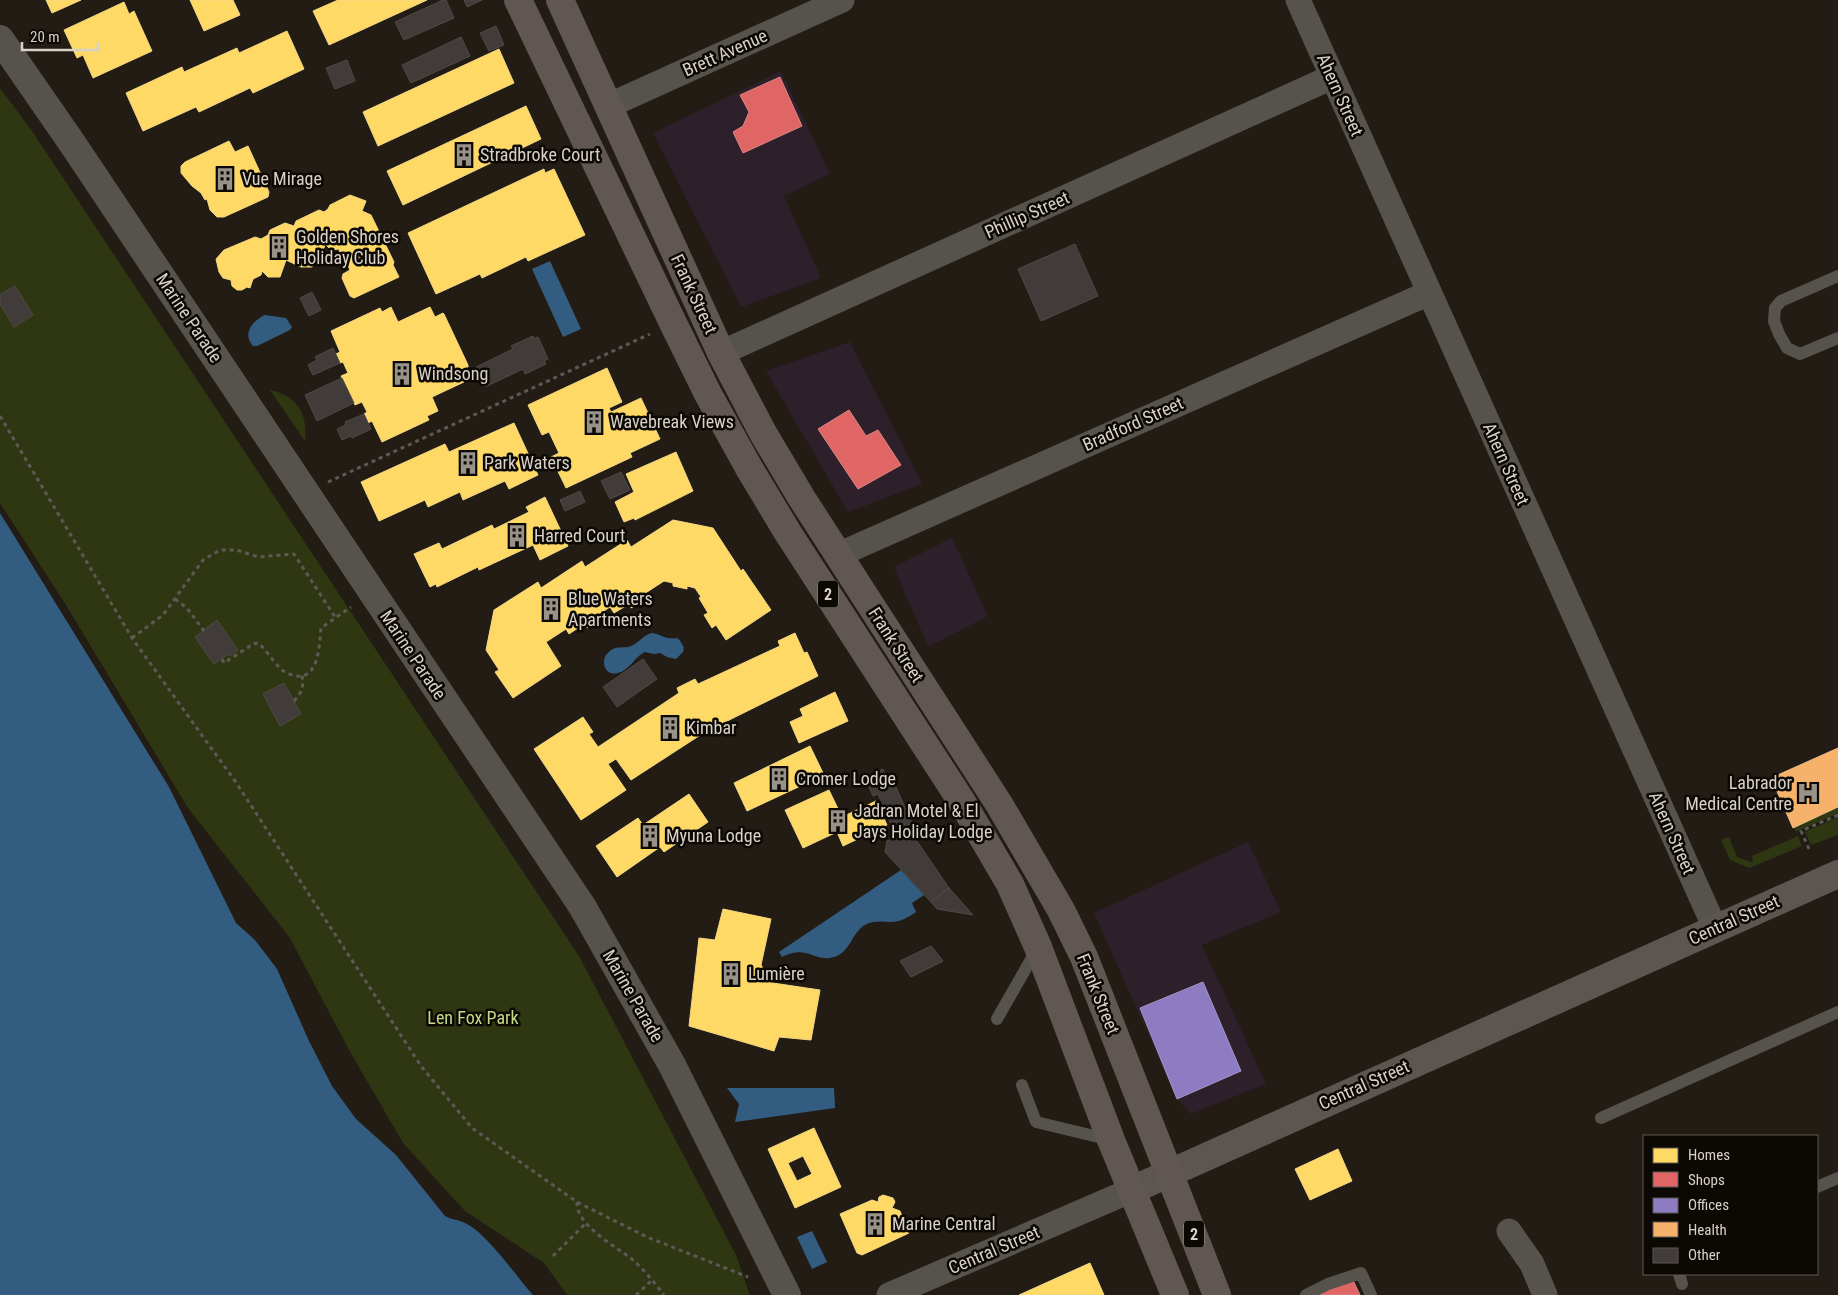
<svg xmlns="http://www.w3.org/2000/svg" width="1838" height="1295" font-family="'Roboto Condensed',sans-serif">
  <rect width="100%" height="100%" fill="#221c15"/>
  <path fill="#2d202b" d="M781 71 830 174 784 196 821 278 741 307 653 133Z
    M850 342 922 484 848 512 766 371Z
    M952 538 988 616 928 647 894 567Z
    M1248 842 1281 912 1202 945 1266 1084 1191 1114 1177 1099 1094 913Z"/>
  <path fill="#2f3712" d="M0 88 30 128 579 956 736 1255 750 1295H567L544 1263 465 1211 403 1143 348 1048 290 938 188 808 66 605 0 503Z
    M270 390C298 396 308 415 305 441Z
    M1838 807V813L1796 832 1794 827Z
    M1838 817V835L1811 845 1805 832Z
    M1798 836 1802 846 1749 868 1730 860 1721 840 1729 837 1737 857 1751 862 1753 861 1752 856Z"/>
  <path fill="#335d80" d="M550 261 581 329 563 337 532 269Z
    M265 315 286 318 292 327 290 330 257 346H253C242 334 252 321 265 315Z
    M0 513 169 787 236 923 255 940 277 969 309 1041 332 1086 356 1119 396 1155 445 1216C452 1220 461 1220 467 1224 488 1235 516 1276 533 1295H0Z
    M651 633C658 633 662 637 668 638 678 640 677 634 684 648L683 652 676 659 667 657 660 653 654 654 645 652C635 656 630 670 618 673 604 677 599 659 610 651 615 646 622 648 628 647 637 645 642 636 651 633Z
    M901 870 924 895 912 903 916 912C909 917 900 922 891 922 882 922 874 920 865 925 851 933 851 952 834 957 814 963 808 944 782 957L779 952Z
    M727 1088H834L835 1108 735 1122 739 1104Z
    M812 1231 827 1262 812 1269 797 1237Z"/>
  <path fill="#ffd966" stroke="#f3d783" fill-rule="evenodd" d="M46 0H81L52 13Z
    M190 0H233L240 15 204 31Z
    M338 0H427L329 45 313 11Z
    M124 2 129 14 134 11 152 51 93 78 83 55 77 58 64 30Z
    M287 31 304 69 253 93 250 88 199 112 196 107 143 131 126 93 182 67 184 72 237 48 239 53Z
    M499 49 514 83 378 146 363 112Z
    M526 106 541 139 403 205 387 171Z
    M229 141 235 152 248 146 269 192 268 197 224 217H217L210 210 207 199 205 200 201 193 192 186 181 173V166L185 162Z
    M544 169 545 173 554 169 585 235 528 261 526 257 482 278 480 274 436 294 408 233Z
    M350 195 366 201 362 211 371 215 394 262 393 265 399 277 354 298 350 296 342 278 343 274 350 270 347 263 341 260 339 249 331 250 325 244 324 248 318 252 312 267H301L286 260 280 277H268L262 271 261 275 253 279 250 288 247 287 242 290H237L232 286 231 280 223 278 219 272 216 259 224 250 255 237 261 239 268 235 270 230 285 223 294 226 296 221 319 210 324 212 328 209 330 205Z
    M391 307 398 322 430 307 435 317 443 313 444 314 468 365V367L459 371 464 382 432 397 438 411 427 416 429 420 382 442 372 421 368 423 364 414 367 412 362 402 355 405 341 376 348 373 343 362 340 363 336 354 340 352 331 331 380 308 382 312Z
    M607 368 622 402 609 408 611 412 641 398 660 439 630 453 632 457 566 488 551 457 559 453 549 432 542 435 528 405Z
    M514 423 538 475 509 489 505 481 463 500 460 492 428 507 425 500 379 521 361 482 445 444 449 452Z
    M676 452 693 491 635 520 634 518 624 522 615 502 634 492 626 474Z
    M545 497 568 546 540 560 533 545 479 570 478 567 437 587 436 584 430 587 414 554 439 543 442 549 492 525 494 529 529 512 526 507Z
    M673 520 713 528 741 571 743 569 771 610 726 640 716 625 712 628 704 615 708 613 699 598 701 597 695 588 687 586V589L673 586V583L664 581 641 596 644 600 631 608 629 604 614 613 610 607 596 616 599 621 587 628 584 624 569 634 566 629 546 642 561 666 513 698 495 672 499 670 486 650 494 610 538 582 541 588 582 561 585 567 627 540 631 547Z
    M795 633 804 653 807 652 818 676 705 732 631 780 616 759 608 764 626 790 581 820 534 749 583 717 593 732 589 734 598 747 679 693 677 688 695 679 698 684 780 646 778 641Z
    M835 692 848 721 799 743 790 722 803 716 800 709Z
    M810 746 824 775 747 811 734 783Z
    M829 790 842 817 876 801 887 825 843 846 837 832 803 848 785 810Z
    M689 794 708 822 664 852 660 847 617 877 596 846 638 818 643 825Z
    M723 909 771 919 761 965 773 983 820 990 811 1040 779 1037 774 1051 689 1026 699 938 715 940Z
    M814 1128 841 1187 795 1208 768 1149ZM803 1156 812 1174 797 1181 788 1163Z
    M1338 1149 1352 1181 1310 1200 1295 1169Z
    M883 1195 893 1198 895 1202 892 1208 900 1211 909 1233 862 1255 857 1253 840 1214 872 1200 878 1202 879 1197Z
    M1090 1263 1104 1295H1019Z"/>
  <path fill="#e06666" stroke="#de8683" d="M780 77 802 126 743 153 733 132 743 126 749 112 740 95Z
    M849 410 866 436 878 430 901 465 858 489 818 429Z
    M1352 1278 1360 1295H1314Z"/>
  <path fill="#8e7cc3" stroke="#a496c4" d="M1203 982 1241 1071 1177 1099 1140 1008Z"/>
  <path fill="#f6b26b" stroke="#edbb87" d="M1838 748V807L1793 828 1771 778Z"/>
  <path fill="#413b39" stroke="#4f4a48" d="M443 0H446L454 18 404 40 395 22Z
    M464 0H482L467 7Z
    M496 26 504 45 489 51 480 33Z
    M461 37 470 56 411 83 402 65Z
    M347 60 355 81 335 89 326 68Z
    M1075 244 1098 296 1041 321 1018 269Z
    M15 286 33 315 14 327 0 304V295Z
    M312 292 321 310 309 316 300 298Z
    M533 336 534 339 538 337 548 359 544 361 546 364 525 374 523 369 485 387 476 367 513 349 511 346Z
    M333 348 340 363 313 375 308 365 317 360 315 357Z
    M342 378 354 403 317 421 305 395Z
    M364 414 371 429 352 438 351 436 342 440 337 429 346 425 345 422Z
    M621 472 630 490 610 499 601 481Z
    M580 491 585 502 565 511 560 500Z
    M217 620 238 650 230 656 228 654 214 664 195 637Z
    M643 659 657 679 617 707 603 687Z
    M284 683 301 714 280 726 263 694Z
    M883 769 891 787 895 785 912 823 894 831 878 794 873 796 865 778Z
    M910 831 949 888 931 902 885 852 887 841Z
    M949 888 973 915 937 909 931 902Z
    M931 946 943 961 911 977 900 961Z"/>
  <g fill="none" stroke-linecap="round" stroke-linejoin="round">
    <path stroke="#5e5954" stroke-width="3" stroke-dasharray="4 4" stroke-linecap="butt" d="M0 416 132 638 235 781 421 1066 472 1128 577 1202 647 1237 748 1277
      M328 482 650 334
      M175 599 187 608 204 631
      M132 638 163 615 203 560 220 550H237L258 557 294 554 335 617
      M222 659 224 663 253 644 258 643C267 650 273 662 282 670 286 673 291 675 296 676 320 679 319 643 321 628L351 607
      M294 701C302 692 304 687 302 675
      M1809 849 1801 831 1838 815
      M577 1202C576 1226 616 1246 633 1260 644 1270 655 1283 664 1295
      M553 1256 586 1223
      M636 1295 652 1280"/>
    <path stroke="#56524c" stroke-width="12" d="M1838 276 1781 301 1775 308 1774 321 1779 334 1787 348 1800 354 1838 338
      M997 1019 1037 949
      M1022 1085 1036 1122 1111 1140
      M1601 1118 1838 1012
      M1817 1187 1838 1178
      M1679 1274 1682 1284
      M1306 1295 1328 1284 1361 1273 1371 1295"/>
    <path stroke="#56524c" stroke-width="25" d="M1298 0 1715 928
      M608 106 842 0
      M721 353 1332 77
      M838 555 1429 293
      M1509 1231 1532 1264 1545 1295
      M889 1295 1132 1190"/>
    <path stroke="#56524c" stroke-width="28" d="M0 39 72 143 582 906 672 1065 787 1295"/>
    <path stroke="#5c5550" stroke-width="28" d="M1132 1190 1838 874"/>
    <path stroke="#605752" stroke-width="28" d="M518 0 673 323 708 394 749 468 788 533 962 802 1010 884 1038 947 1111 1140 1175 1295
      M560 0 721 353 763 433 801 497 999 804 1061 910 1084 957 1217 1295"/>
  </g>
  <defs>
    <symbol id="building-bare" viewBox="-9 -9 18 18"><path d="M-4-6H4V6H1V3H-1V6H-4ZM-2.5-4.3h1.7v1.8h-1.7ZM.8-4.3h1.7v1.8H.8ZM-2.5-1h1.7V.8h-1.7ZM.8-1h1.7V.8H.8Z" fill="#989289" stroke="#0c0804" stroke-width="2.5" paint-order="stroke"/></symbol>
    <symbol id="hospital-bare" viewBox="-9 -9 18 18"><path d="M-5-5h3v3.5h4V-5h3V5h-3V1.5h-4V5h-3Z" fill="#989289" stroke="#0c0804" stroke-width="2.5" paint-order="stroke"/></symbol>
  </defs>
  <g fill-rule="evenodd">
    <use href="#building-bare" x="448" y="139" width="32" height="32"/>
    <use href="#building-bare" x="209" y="163" width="32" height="32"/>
    <use href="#building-bare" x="263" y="231" width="32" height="32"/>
    <use href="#building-bare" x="386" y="358" width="32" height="32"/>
    <use href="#building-bare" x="578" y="406" width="32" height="32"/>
    <use href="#building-bare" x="452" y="447" width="32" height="32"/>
    <use href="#building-bare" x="501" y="520" width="32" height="32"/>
    <use href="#building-bare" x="535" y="593" width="32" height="32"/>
    <use href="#building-bare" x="654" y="712" width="32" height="32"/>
    <use href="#building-bare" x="763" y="763" width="32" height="32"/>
    <use href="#hospital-bare" x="1792" y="777" width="32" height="32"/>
    <use href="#building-bare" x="822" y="805" width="32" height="32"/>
    <use href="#building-bare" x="634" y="820" width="32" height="32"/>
    <use href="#building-bare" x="715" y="958" width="32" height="32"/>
    <use href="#building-bare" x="859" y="1208" width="32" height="32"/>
  </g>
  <g text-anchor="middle" stroke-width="5" stroke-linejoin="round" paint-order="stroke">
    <g fill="#0c0804" stroke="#9b958d" stroke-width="1">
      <rect x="818" y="580.5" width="20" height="27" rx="4"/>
      <rect x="1184" y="1220.5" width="20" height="27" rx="4"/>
    </g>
    <g font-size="16" font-weight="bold" fill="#d8d1c8">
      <text x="828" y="600">2</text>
      <text x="1194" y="1240">2</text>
    </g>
    <g font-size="18" fill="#d8d1c8" stroke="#0c0804">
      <text transform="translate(725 53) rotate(-24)" y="6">Brett Avenue</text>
      <text transform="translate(1340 95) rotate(66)" y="6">Ahern Street</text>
      <text transform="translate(1027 215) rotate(-24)" y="6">Phillip Street</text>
      <text transform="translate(694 294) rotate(65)" y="6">Frank Street</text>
      <text transform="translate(189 318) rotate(56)" y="6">Marine Parade</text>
      <text transform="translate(1133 424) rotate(-24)" y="6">Bradford Street</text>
      <text transform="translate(1506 464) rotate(66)" y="6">Ahern Street</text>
      <text transform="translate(896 645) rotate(57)" y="6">Frank Street</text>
      <text transform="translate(413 655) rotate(56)" y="6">Marine Parade</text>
      <text transform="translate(1672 833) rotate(66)" y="6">Ahern Street</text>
      <text transform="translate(1734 920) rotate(-24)" y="6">Central Street</text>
      <text transform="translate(1098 994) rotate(68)" y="6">Frank Street</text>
      <text transform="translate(633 996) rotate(60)" y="6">Marine Parade</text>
      <text transform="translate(1364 1085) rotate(-24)" y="6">Central Street</text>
      <text transform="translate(994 1250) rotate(-23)" y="6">Central Street</text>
    </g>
    <g font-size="18" fill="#d8d1c8" stroke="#0c0804" text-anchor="start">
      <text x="480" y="161">Stradbroke Court</text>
      <text x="242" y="185">Vue Mirage</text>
      <text x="296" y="243">Golden Shores<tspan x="296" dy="21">Holiday Club</tspan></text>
      <text x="418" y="380">Windsong</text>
      <text x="610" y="428">Wavebreak Views</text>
      <text x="484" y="469">Park Waters</text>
      <text x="534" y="542">Harred Court</text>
      <text x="568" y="605">Blue Waters<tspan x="568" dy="21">Apartments</tspan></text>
      <text x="686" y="734">Kimbar</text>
      <text x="796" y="785">Cromer Lodge</text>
      <text x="1792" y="789" text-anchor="end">Labrador<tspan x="1792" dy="21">Medical Centre</tspan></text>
      <text x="854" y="817">Jadran Motel &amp; El<tspan x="854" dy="21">Jays Holiday Lodge</tspan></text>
      <text x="666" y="842">Myuna Lodge</text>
      <text x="748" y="980">Lumière</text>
      <text x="892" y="1230">Marine Central</text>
    </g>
    <g font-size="18" fill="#c3db86" stroke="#0c0804">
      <text x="473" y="1024">Len Fox Park</text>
    </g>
  </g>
  <rect x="1643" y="1135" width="175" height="140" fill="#0c0804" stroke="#5e5852"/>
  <rect x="1653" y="1148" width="25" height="15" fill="#ffd966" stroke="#5e5852"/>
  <text x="1688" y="1160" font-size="15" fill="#d8d1c8">Homes</text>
  <rect x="1653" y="1172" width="25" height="15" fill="#e06666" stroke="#5e5852"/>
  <text x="1688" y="1185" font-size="15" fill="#d8d1c8">Shops</text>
  <rect x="1653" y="1198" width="25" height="15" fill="#8e7cc3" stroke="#5e5852"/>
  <text x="1688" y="1210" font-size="15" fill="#d8d1c8">Offices</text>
  <rect x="1653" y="1222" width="25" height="15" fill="#f6b26b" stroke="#5e5852"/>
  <text x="1688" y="1235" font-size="15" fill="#d8d1c8">Health</text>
  <rect x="1653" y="1248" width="25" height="15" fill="#413b39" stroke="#5e5852"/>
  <text x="1688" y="1260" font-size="15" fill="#d8d1c8">Other</text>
  <path d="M22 42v8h76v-8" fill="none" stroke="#d8d1c8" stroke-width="2.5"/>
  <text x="30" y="42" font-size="15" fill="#d8d1c8" stroke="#0c0804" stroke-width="4" paint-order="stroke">20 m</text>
</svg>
